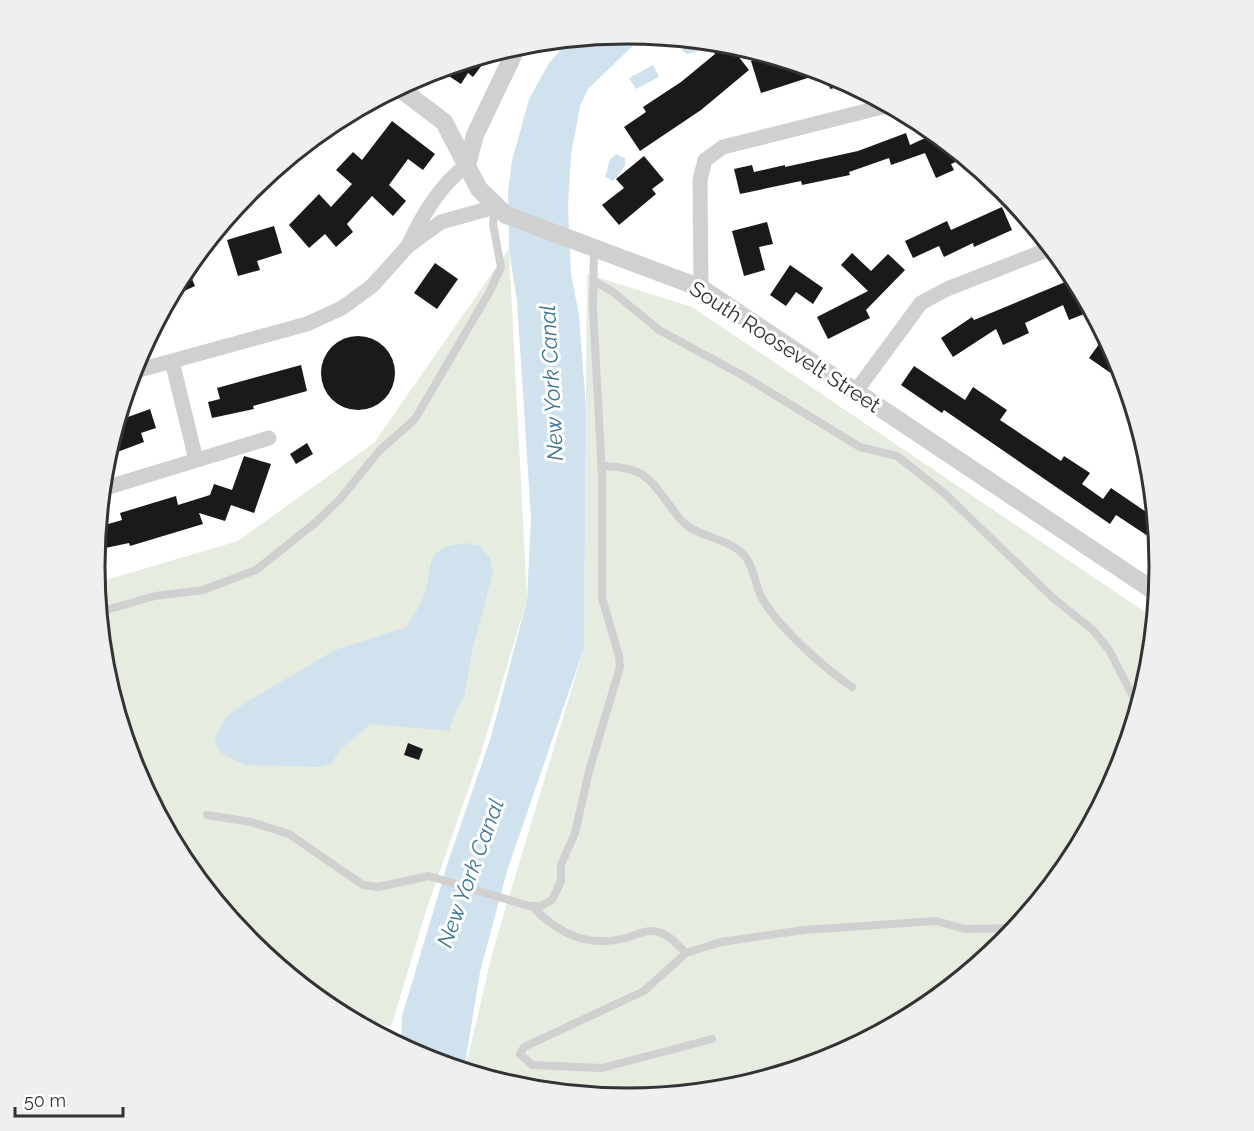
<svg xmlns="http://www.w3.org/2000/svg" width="1254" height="1131" font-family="Raleway,sans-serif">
  <rect width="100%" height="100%" fill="#fff"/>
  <path fill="#e6ecdf" d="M509 249 527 600 481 753 426 911 391 1027 345 1015 331 1008 250 942 184 861 135 769 105 669 96 583 238 541 374 443Z
    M587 274 692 307 1154 618 1149 670 1119 770 1070 862 1003 942 923 1008 830 1058 731 1088 627 1098 523 1088 465 1070 493 950 584 648Z"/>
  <path fill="#cfe2ee" d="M627 33 644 35 588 89 580 106 571 155 568 206 571 274 579 315 586 408 584 648 507 871 480 972 464 1070 423 1057 401 1046 402 1016 448 862 491 737 527 600 531 518 517 301 509 249 508 191 512 161 529 99 549 63 570 39Z
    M691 39 701 40 702 46 698 51 687 54 683 51V46Z
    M653 65 659 77 636 89 629 78Z
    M616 154 625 158V166L613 181 605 177 610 160Z
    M466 543 480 546 490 558 493 573 473 647 464 698 456 710 449 731 371 724 341 749 331 764 319 767 245 765 222 754 215 745 216 734 228 715 250 700 335 650 406 627C416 613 426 596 428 580 431 552 437 546 466 543Z"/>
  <path fill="#1a1a1a" d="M719 42 728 43 749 70 701 110 640 151 624 127 646 112 643 107 681 82 715 54 711 48Z
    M769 55 822 71 826 72 761 93 751 61Z
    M479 57 476 61 482 65 473 77 468 73 461 84 438 69Z
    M826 72 831 74 850 84 830 89Z
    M392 121 435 154 423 170 408 159 389 185 406 201 393 216 372 196 347 224 353 232 336 247 325 234 309 248 289 225 319 194 331 207 352 184 336 170 353 152 362 160Z
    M906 133 910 145 936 133 965 158 951 164 954 170 936 178 925 153 891 165 889 158 849 172 850 175 802 185 801 181 740 194 734 169 752 165 754 172 785 165V167L858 151Z
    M644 156 664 180 652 189 656 194 619 225 602 205 624 188 616 179Z
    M1002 207 1012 230 974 247 973 243 944 257 939 246 913 258 905 241 947 221 951 230Z
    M767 222 773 244 759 247 765 270 744 276 732 231Z
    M274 226 282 253 257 261 260 270 238 276 227 240Z
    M852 253 871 271 888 254 905 270 866 310 870 318 828 339 817 317 868 291 841 265Z
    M435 263 458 279 437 309 414 293Z
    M790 265 823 288 813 304 796 292 786 306 770 295Z
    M187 267 195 286 182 292 178 281Z
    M1070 280 1084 314 1069 320 1063 305 1025 323 1029 333 1003 345 996 329 953 357 941 338 972 317 974 320Z
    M321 373a37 37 0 1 1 74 0a37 37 0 1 1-74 0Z
    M1102 340 1110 345 1125 383 1089 358Z
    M301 365 307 391 253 406 254 409 212 418 208 402 220 399 217 388Z
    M914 366 965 400 973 387 1007 410 1000 420 1061 461 1064 456 1090 473 1082 484 1103 499 1111 488 1155 518 1157 542 1116 515 1110 524 944 410 942 413 901 385Z
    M150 409 156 428 141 433 144 442 112 454 109 446 117 421Z
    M307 443 313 454 296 464 290 454Z
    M244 456 271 464 254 513 231 505 225 521 199 513 203 524 130 546 129 543 96 550 98 527 122 520 120 513 176 496 178 505 210 495 214 484 232 490Z
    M408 743 423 749 419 760 404 755Z"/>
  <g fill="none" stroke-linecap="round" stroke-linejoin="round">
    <path stroke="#d0d0d0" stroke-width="8" d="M594 281 613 292 659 330 742 375 860 447 897 456 944 493 1053 598 1093 630 1109 650 1138 706
      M601 466C643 467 647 475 671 507 676 514 681 522 689 527 708 539 729 539 745 556 754 567 755 585 762 598 778 627 824 668 852 687
      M99 612 155 596 203 590 256 570 315 523 341 498 379 451 415 419 490 291 501 267 493 224 495 207
      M207 815 251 822 289 834 363 885 378 887 429 876 529 906H541L552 900 561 881V865L575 833 589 771 620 667 619 656 602 598V476L593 308 594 249
      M532 906C558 934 588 948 626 938 639 934 648 928 661 933 670 935 679 947 686 953L644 991 524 1047 520 1054 532 1065 602 1068 712 1039
      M686 953 721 942 804 930 936 921 965 929 1015 928"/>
    <path stroke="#d0d0d0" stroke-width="15" d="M409 244C423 214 440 185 467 165
      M701 288 700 180 705 160 723 147 890 105
      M172 361 196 460
      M132 372 307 324 342 308 372 286 408 246 441 222 495 207
      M856 391 921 303 947 289 1052 248
      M102 489 269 438"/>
    <path stroke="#d0d0d0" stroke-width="18" d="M398 87 444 122 479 189 506 215 701 288 1157 593
      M467 165 475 135 518 45"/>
  </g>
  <g text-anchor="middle" stroke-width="6" stroke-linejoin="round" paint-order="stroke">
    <g font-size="21" fill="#333" stroke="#fff">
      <text transform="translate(785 347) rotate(33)" y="7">South Roosevelt Street</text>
    </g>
    <g font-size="22" font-style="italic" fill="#3f7597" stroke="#fff">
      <text transform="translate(551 383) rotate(-93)" y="8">New York Canal</text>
      <text transform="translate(470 873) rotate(-70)" y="8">New York Canal</text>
    </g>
  </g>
  <path d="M0 0H1254V1131H0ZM105 566a522 522 0 1 1 1044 0a522 522 0 1 1-1044 0Z" fill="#efefef" fill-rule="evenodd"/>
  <path fill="none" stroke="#333" stroke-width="3" d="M105 566a522 522 0 1 1 1044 0a522 522 0 1 1-1044 0Z"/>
  <path d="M15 1107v9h108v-9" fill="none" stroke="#333333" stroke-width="3"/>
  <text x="24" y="1107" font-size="18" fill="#333333" stroke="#ffffff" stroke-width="4.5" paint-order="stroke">50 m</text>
</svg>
